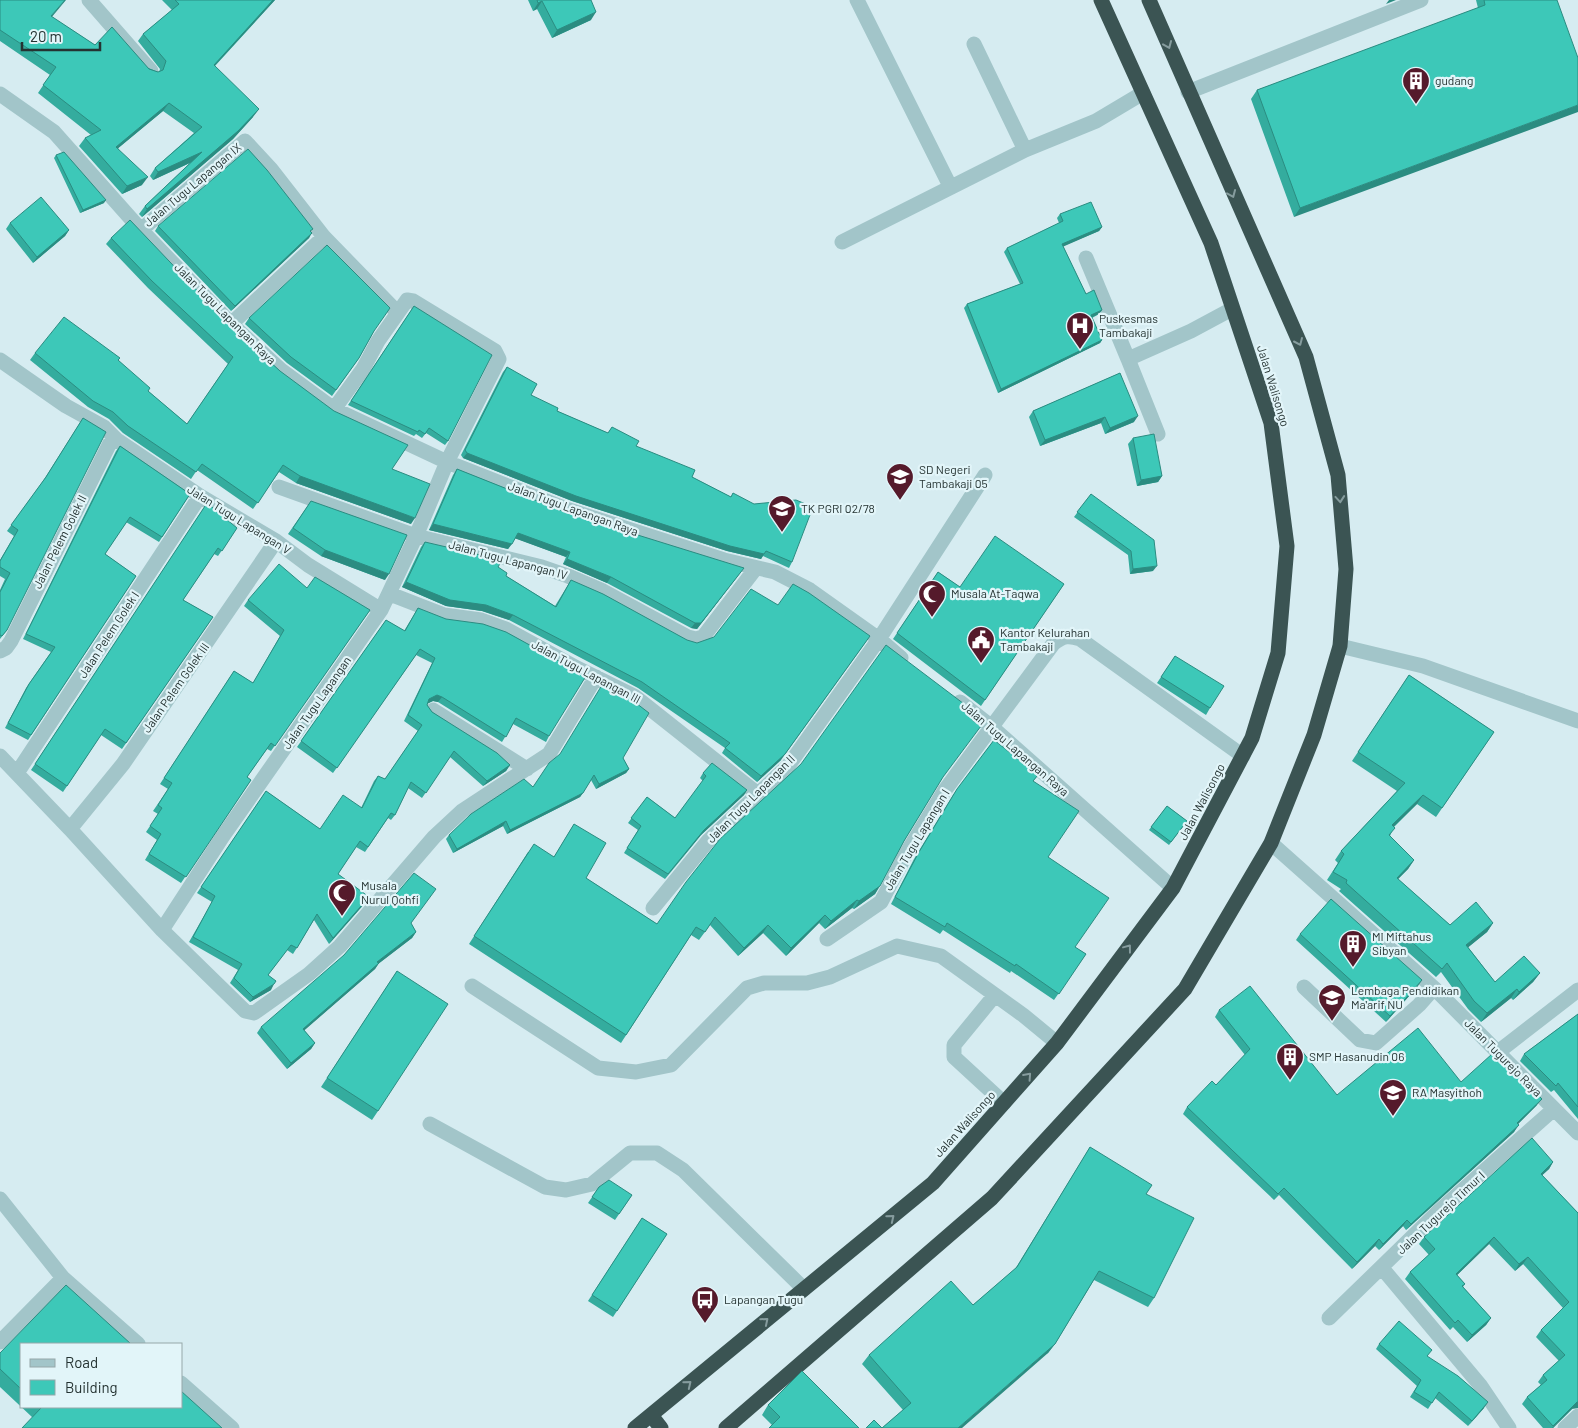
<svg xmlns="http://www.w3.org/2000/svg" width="1578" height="1428" font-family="Barlow,sans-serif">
  <rect width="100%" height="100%" fill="#d6ecf1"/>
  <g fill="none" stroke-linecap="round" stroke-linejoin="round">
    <path stroke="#a2c5c9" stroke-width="15" d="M89 0 151 71
      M857 0 950 186
      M974 44 1025 150 1096 121 1143 93
      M1188 92 1421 0
      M0 94 54 132 141 230 231 324 281 370 334 409 447 462 569 510 724 560 775 572 810 590 879 639 901 658
      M141 230 245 141 271 169 324 237 397 312
      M842 242 1025 150
      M1086 258 1128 359 1191 331 1232 309
      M231 324 324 237
      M1128 359 1158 434
      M0 360 66 406 104 427 117 440
      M279 487 416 536 542 567 568 576 603 591 688 637 696 639 703 637 756 568
      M390 594 444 615 481 620 506 629 577 668 634 696 759 795
      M1340 646 1423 666 1578 721
      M0 651 6 648 11 641 110 443 117 440 200 496 276 541 308 565 381 610
      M960 702 993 728 1173 888
      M433 710 527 769
      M0 756 70 829 162 930 245 1011 254 1013 309 974 340 946 434 837 462 811 549 754 596 677
      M17 773 200 496
      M70 829 123 764 276 541
      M1271 843 1434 988 1578 1133
      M653 908 708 841 788 766 879 639 985 475
      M162 930 223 836 381 610 416 536 447 462 499 359 495 351 413 301 407 300 378 341 363 369 334 409
      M827 939 881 902 906 854 945 790 1053 644C1063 636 1068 635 1080 639L1243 756
      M472 986 598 1068 636 1072 671 1065 747 988 764 983H807L830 977 897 946 941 956 1023 1015 1057 1043
      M1304 987 1360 1040 1376 1043 1419 1005 1434 988
      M995 995 954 1045V1057L1004 1103
      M1498 1052 1578 990
      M430 1124 545 1187 566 1190 592 1184 630 1153H657L683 1170 804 1289
      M0 1199 63 1278 138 1344
      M1382 1268 1480 1385 1509 1428
      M1329 1318 1440 1210 1554 1109
      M0 1342 63 1278
      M181 1383 232 1428
      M1565 1428 1578 1416"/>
    <path stroke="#3b5453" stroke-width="15" d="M651 1415 661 1428
      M635 1428 933 1183 1057 1043 1173 888 1252 738 1278 653 1287 546 1271 423 1211 243 1101 0
      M726 1428 992 1198 1185 989 1271 843 1314 735 1340 646 1346 569 1338 475 1306 357 1149 0"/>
  </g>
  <path fill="#34ac9e" d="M0 0 52 17 95 45 158 72H159L160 69 138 41 143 34 172 10 162 0H275L215 66 253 117 233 139 142 217 139 214 145 206 190 163 153 180 150 176 155 168 194 133 163 111 118 148 142 185 122 194 79 146 85 138 91 135 38 93 50 75 0 41Z
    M528 0H591V20L552 38 537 9 533 11Z
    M1476 0H1557L1294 217 1251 99 1257 90 1478 8Z
    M56 155 104 203 80 213 54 158Z
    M1060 214 1102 227 1099 231 1063 246 1086 294 1102 310 1099 314 1092 318 1102 340 1100 343 998 393 964 308 967 304 1020 284 1004 252 1007 248 1059 223 1057 218Z
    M10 223 69 230 65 236 33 263 6 229Z
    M158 226 311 232 309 238 231 311 155 231Z
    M111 238 229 324 280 371 392 469 411 524 296 483 279 472 253 509 197 470 191 479 123 433 109 419 88 407 30 360 35 353 118 360 148 391 187 424 228 364 148 288 106 244Z
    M414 306 448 441 445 445 426 433 422 438 416 434 414 436 348 405Z
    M249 318 374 331 359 358 332 396 287 363 245 324Z
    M507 367 531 395 557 411 608 433 612 427 636 446 692 477 731 497 733 493 792 562 789 568 763 556 761 559 727 551 572 501 463 458 461 455 503 372Z
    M1120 373 1134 422 1105 434 1101 423 1040 446 1029 417 1033 411Z
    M83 418 7 630 0 639V590L5 579 0 576V560L14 536 7 531 43 481Z
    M1133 438 1162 476 1158 482 1137 486 1128 444Z
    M120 446 190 494 159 542 126 522 105 554 136 576 28 740 5 728 26 688 51 652 23 639 116 451Z
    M457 469 570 514 740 573 697 629 691 628 607 583 563 564 566 557 515 538 508 549 429 530 453 475Z
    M1091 494 1153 571 1130 574 1128 555 1074 517Z
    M311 501 385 580 321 556 288 534Z
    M207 503 237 528 218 556 214 554 183 600 213 617 122 749 101 735 63 792 31 770Z
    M425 542 498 567 506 576 555 606 571 580 781 760 757 782 722 753 725 748 638 688 509 620 482 611 446 606 402 587 421 547Z
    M938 572 960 587 1064 584 981 706 893 639Z
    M307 588 370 610 271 751 267 749 247 777 251 780 181 883 145 860 157 840 146 832 158 814 153 811 168 789 160 784 234 671 253 683 280 636 244 606 248 600Z
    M418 608 549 736 546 742 513 724 502 742 438 702 433 701 428 703 427 705 432 712 510 765 506 771 483 786 450 757 422 798 408 788 395 815 391 820 388 818 365 852 356 847 338 874 365 903 329 944 314 920 293 954 287 950 268 975 271 990 250 1002 230 983 238 970 189 942 212 902 197 893 266 791 320 829 361 808 374 781 378 776 385 779 418 731 404 721 432 663 416 655 333 773 297 747 386 620 404 631Z
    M1175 656 1210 708 1206 715 1157 683Z
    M1409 675 1494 732 1436 817 1417 804 1394 827 1390 836 1414 860 1408 869 1398 879 1450 925 1493 923 1487 932 1468 947 1495 982 1540 973 1533 982 1513 1000 1511 998 1481 1022 1468 1009 1441 972 1436 977 1339 891 1341 889 1327 880 1338 863 1335 860 1341 851 1397 791 1352 761Z
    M972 720 941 779 904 841 875 894 854 909 852 908 825 929 819 923 786 956 763 933 738 956 710 925 699 940 691 935 621 1043 469 944 528 852 554 857 574 824 586 878 657 924Z
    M994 740 1038 775 1033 781 1048 857 1075 947 1086 954 1054 1000 1011 971 1010 973 943 930 940 934 891 904 914 859 953 795Z
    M623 758 629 769 626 773 596 789 591 780 580 797 507 834 503 826 453 853 446 839 449 835 532 787Z
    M703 773 747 790 744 795 701 835 665 879 624 853 638 830 628 823 647 797 675 818 703 781 700 778Z
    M1167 806 1187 821 1169 845 1149 830Z
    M411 924 416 932 412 938 379 963 375 969 304 1030 315 1043 311 1049 287 1069 257 1033 261 1027Z
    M1300 934 1418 986 1386 1022 1296 940Z
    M397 971 378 1111 372 1120 321 1087Z
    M1219 1010 1337 1095 1461 1082 1537 1105 1518 1124 1514 1132 1406 1230 1403 1226 1379 1250 1375 1246 1352 1269 1279 1195 1274 1200 1183 1114 1187 1107 1216 1085 1245 1055 1215 1017Z
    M1578 1014V1119L1554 1090 1551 1092 1520 1061 1524 1054Z
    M1090 1147 1146 1194 1154 1298 1148 1307 1094 1280 1055 1344 1048 1353 882 1428 903 1410 862 1364 869 1355 973 1305 1015 1269 1084 1157Z
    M1553 1162 1549 1169 1542 1175 1578 1213 1572 1409 1553 1428H1543L1522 1404 1527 1397 1541 1385 1538 1382 1543 1375 1559 1361 1536 1337 1541 1330 1563 1308 1523 1264 1515 1271 1489 1244 1457 1275 1465 1284 1463 1287 1491 1318 1486 1325 1467 1342 1453 1327 1450 1330 1405 1279 1410 1272 1429 1255 1419 1244 1424 1237Z
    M599 1187 632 1195 615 1220 588 1203Z
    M642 1218 667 1234 613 1317 588 1301Z
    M21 1344V1407H181L32 1417 0 1387V1353Z
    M1379 1344 1427 1357 1484 1408 1468 1426 1435 1398 1428 1409 1410 1397 1417 1386 1376 1349Z
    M768 1405 859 1428 772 1425 762 1415Z"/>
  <path fill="#2b8c81" d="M65 0H66L46 24 51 16Z
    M273 0H275L208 73 214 65Z
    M1389 0H1396L1386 4Z
    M542 1 537 9 533 11 538 3Z
    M596 12 591 20 552 38 557 30Z
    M169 103 163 111 110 155 116 147Z
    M1578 105V112L1294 217 1300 208Z
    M259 109 253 117 233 139 142 217 147 209Z
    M202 152 196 160 153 180 158 172Z
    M148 177 142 185 122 194 127 186Z
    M106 200 104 203 80 213 83 210Z
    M1102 227 1099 231 1060 248 1062 244Z
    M69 230 65 236 33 263 37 257Z
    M312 233 309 238 231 311 235 306Z
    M1102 310 1099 314 1088 319 1091 315Z
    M1102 340 1100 343 998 393 1001 389Z
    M1138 416 1134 422 1105 434 1110 428Z
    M1105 417 1101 423 1040 446 1045 440Z
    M467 453 764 554 761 559 727 551 572 501 463 458Z
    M300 476 415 518 411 524 296 483Z
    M1162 476 1158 482 1137 486 1141 480Z
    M433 524 512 544 508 549 429 530Z
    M518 533 570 552 566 557 514 538Z
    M325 550 389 574 385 580 321 556Z
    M567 559 611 577 607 583 563 564Z
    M1157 566 1153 571 1130 574 1133 569Z
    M740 573 697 629 691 628 695 623Z
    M406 582 486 605 513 615 509 620 482 611 446 606 402 587Z
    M870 636 781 760 757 782 761 776Z
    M437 695 442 697 438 702 433 701 425 705 429 699Z
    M510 765 506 771 483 786 487 781Z
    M629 769 626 773 596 789 599 784Z
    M747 790 744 795 701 835 665 879 704 830Z
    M583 793 580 797 507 834 510 830Z
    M1423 795 1417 804 1386 834 1392 825Z
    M506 821 503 826 453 853 457 849Z
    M1414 860 1408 869 1390 887 1397 878Z
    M880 886 875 894 854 909 859 901Z
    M369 897 365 903 329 944 333 938Z
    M857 900 852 908 825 929 831 921Z
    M825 915 819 923 786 956 791 948Z
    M1493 923 1487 932 1460 954 1466 945Z
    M768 925 763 933 738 956 744 948Z
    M416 932 412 938 373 968 377 962Z
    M379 963 375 969 299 1035 303 1029Z
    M1540 973 1533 982 1513 1000 1519 992Z
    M1422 980 1418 986 1386 1022 1390 1016Z
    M274 984 271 990 250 1002 253 997Z
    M1517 989 1511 998 1481 1022 1487 1013Z
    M315 1043 311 1049 287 1069 291 1063Z
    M1542 1099 1537 1105 1512 1130 1517 1123Z
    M1519 1125 1514 1132 1406 1230 1411 1224Z
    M1553 1162 1549 1169 1536 1181 1541 1174Z
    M1407 1220 1403 1226 1379 1250 1383 1244Z
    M1494 1237 1489 1244 1451 1281 1456 1274Z
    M1379 1239 1375 1246 1352 1269 1357 1262Z
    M1528 1257 1523 1264 1515 1271 1519 1264Z
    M1491 1318 1486 1325 1467 1342 1472 1335Z
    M1055 1344 1048 1353 962 1428H958Z
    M1488 1402 1484 1408 1468 1426 1472 1421Z
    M1577 1402H1578V1408L1572 1409 1553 1428H1552Z"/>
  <path fill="#3dc8b8" stroke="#2b8c81" d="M0 0H65L51 16 95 45 112 27 149 69 158 72 163 70 166 61 143 34 179 4 175 0H273L214 65 259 109 238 131 147 209 145 206 202 152 158 172 155 168 202 127 169 103 116 147 148 177 127 186 85 138 101 130 43 85 56 67 0 30Z
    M537 0H591L596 12 557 30 542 1 538 3Z
    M1484 0H1557L1578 58V105L1300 208 1257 90 1485 5Z
    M248 149 267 170 313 229 310 231 312 233 235 306 158 226Z
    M64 152 106 200 83 210 56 155Z
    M41 197 69 230 37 257 10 223Z
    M1091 202 1102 227 1062 244 1086 294 1094 290 1102 310 1091 315 1102 340 1001 389 967 304 1023 283 1007 248 1063 221 1060 214Z
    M130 220 229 324 280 371 334 411 408 445 392 469 430 484 415 518 300 476 283 465 258 503 202 464 196 472 128 426 113 412 93 401 35 353 64 317 120 358 118 360 150 388 148 391 187 424 233 357 152 281 111 238Z
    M327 245 390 308 374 331 359 358 336 390 291 357 249 318Z
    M414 306 492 355 448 441 429 428 425 434 419 430 418 432 351 401Z
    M507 367 537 384 531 395 558 408 557 411 608 433 612 427 639 441 636 446 695 470 692 477 731 497 733 493 754 504 796 500 813 507 792 562 766 551 764 554 730 546 576 496 467 453 465 450Z
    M1120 373 1138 416 1110 428 1105 417 1045 440 1033 411Z
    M83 418 106 432 7 630 2 636 0 635V592L10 573 0 567V561L18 530 11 525 46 477Z
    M1154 434 1162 476 1141 480 1133 438Z
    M120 446 190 494 162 537 130 517 105 554 136 576 31 735 8 723 29 684 55 647 26 634Z
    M457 469 570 514 744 568 701 623H695L611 577 567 559 570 552 518 533 512 544 433 524Z
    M1091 494 1154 540 1157 566 1133 569 1131 551 1077 512Z
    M311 501 407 535 389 574 325 550 293 528Z
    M207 503 237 528 222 551 218 548 183 600 213 617 126 743 105 729 67 786 35 764Z
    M995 536 1064 584 985 700 897 633 938 572 960 587Z
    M425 542 502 560 498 567 507 573 506 576 556 607 571 580 603 594 687 640 697 643 714 637 751 589 778 605 793 584 809 593 870 636 785 754 761 776 725 748 730 743 642 682 513 615 486 605 450 600 406 582Z
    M279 564 307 588 315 577 370 610 275 746 271 743 247 777 251 780 186 877 149 854 161 834 150 826 162 808 158 805 172 783 164 778 234 671 253 683 284 630 248 600Z
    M418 608 446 619 483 624 506 632 586 676 549 736 516 718 506 737 442 697 437 695 429 699 427 705 432 712 497 753 510 765 487 781 454 751 426 793 411 782 395 815 391 813 368 847 360 841 338 874 369 897 333 938 317 914 297 948 291 945 268 975 276 981 274 984 253 997 234 978 242 964 193 937 215 896 201 887 266 791 320 829 343 795 362 808 378 776 385 779 422 725 408 715 435 658 420 649 337 768 301 741 386 620 405 631Z
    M886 645 976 713 972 720 981 726 943 777 904 841 880 886 859 901 857 900 831 921 825 915 791 948 768 925 744 948 715 917 705 932 696 927 626 1035 474 936 534 844 554 857 574 824 606 843 586 878 657 924 686 882 720 839 801 764Z
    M1175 656 1224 686 1210 708 1161 677Z
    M1409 675 1494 732 1442 808 1423 795 1392 825 1395 828 1389 835 1414 860 1397 878 1450 925 1476 902 1493 923 1466 945 1495 982 1524 956 1540 973 1519 992 1517 989 1487 1013 1474 1001 1447 963 1442 969 1346 883 1347 880 1333 872 1344 854 1341 851 1405 783 1358 752Z
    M602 685 632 700 649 713 623 758 629 769 599 784 594 775 583 793 510 830 506 821 457 849 449 835 471 814 524 779 533 787 549 763 560 754Z
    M994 740 1038 775 1033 781 1079 811 1048 857 1109 898 1075 947 1086 954 1059 994 1016 964 1015 966 947 923 945 927 895 897 919 852 957 789Z
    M712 763 747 790 704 830 668 874 627 848 641 826 631 818 647 797 675 818 706 776 703 773Z
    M1167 806 1187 821 1171 842 1151 827Z
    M414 873 436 889 411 923 416 932 377 962 379 963 303 1029 315 1043 291 1063 261 1027 344 955Z
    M1331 899 1422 980 1390 1016 1300 934Z
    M397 971 448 1004 378 1111 327 1078Z
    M1250 986 1337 1095 1418 1028 1461 1082 1492 1054 1506 1068 1509 1066 1542 1099 1517 1123 1519 1125 1411 1224 1407 1220 1383 1244 1379 1239 1357 1262 1284 1188 1278 1194 1187 1107 1212 1081 1216 1085 1250 1049 1219 1010Z
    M1578 1014V1107L1558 1083 1556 1086 1524 1054Z
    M1532 1138 1553 1162 1541 1174 1578 1213V1402H1577L1553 1426 1527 1397 1547 1380 1543 1375 1565 1355 1541 1330 1569 1302 1528 1257 1519 1264 1494 1237 1456 1274 1465 1284 1462 1286 1491 1318 1472 1335 1458 1320 1455 1323 1410 1272 1435 1249 1424 1237Z
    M1090 1147 1152 1185 1146 1194 1194 1218 1154 1298 1099 1271 1055 1344 958 1428H866L874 1420 882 1428 911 1403 869 1355 951 1281 973 1305 1017 1267Z
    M609 1180 632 1195 619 1214 592 1197 599 1187Z
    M642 1218 667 1234 617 1311 592 1295Z
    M66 1285 131 1344H21V1389L0 1369V1353Z
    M1399 1321 1432 1350 1427 1356 1458 1376 1488 1402 1472 1421 1439 1392 1432 1403 1414 1392 1421 1380 1379 1344Z
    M802 1371 859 1428H769L780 1417 768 1405Z
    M181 1391 222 1428H22L41 1408 40 1407H181Z"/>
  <defs><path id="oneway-chevron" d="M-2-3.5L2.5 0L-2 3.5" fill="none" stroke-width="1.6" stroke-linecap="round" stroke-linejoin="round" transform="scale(1.25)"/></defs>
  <g stroke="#869c9e">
    <use href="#oneway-chevron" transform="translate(1168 45) rotate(67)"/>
    <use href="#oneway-chevron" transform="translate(1232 194) rotate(67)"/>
    <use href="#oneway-chevron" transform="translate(1299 342) rotate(66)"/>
    <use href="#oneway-chevron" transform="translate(1340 499) rotate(85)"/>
    <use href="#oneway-chevron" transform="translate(1128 948) rotate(-53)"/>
    <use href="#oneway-chevron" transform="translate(1028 1076) rotate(-48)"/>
    <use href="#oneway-chevron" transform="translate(891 1218) rotate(-39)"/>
    <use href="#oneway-chevron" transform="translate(765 1321) rotate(-40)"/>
    <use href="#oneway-chevron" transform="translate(688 1384) rotate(-39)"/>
  </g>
  <defs>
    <symbol id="building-pin" viewBox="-11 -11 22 30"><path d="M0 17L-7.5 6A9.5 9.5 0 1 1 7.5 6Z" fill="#551a2b" stroke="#e2f5f9"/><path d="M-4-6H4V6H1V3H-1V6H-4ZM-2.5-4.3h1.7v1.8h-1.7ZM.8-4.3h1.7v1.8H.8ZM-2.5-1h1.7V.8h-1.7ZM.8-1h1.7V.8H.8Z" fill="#fff"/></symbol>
    <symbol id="hospital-pin" viewBox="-11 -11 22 30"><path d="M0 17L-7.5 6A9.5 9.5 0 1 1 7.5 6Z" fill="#551a2b" stroke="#e2f5f9"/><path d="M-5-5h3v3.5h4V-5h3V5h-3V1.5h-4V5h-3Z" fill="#fff"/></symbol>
    <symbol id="school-pin" viewBox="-11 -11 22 30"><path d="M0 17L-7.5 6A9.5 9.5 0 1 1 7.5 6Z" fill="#551a2b" stroke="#e2f5f9"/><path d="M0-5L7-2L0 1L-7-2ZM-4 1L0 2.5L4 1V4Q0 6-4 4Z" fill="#fff"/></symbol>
    <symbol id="mosque-pin" viewBox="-11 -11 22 30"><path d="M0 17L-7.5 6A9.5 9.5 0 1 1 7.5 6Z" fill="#551a2b" stroke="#e2f5f9"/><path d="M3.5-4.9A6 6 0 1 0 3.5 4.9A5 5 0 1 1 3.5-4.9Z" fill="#fff"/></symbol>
    <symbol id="civic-pin" viewBox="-11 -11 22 30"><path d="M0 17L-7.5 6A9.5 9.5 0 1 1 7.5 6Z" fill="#551a2b" stroke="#e2f5f9"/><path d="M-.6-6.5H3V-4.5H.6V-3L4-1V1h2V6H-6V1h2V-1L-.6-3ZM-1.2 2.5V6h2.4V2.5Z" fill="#fff"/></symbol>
    <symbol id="bus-pin" viewBox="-11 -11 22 30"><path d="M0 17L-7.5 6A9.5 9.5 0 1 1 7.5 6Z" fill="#551a2b" stroke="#e2f5f9"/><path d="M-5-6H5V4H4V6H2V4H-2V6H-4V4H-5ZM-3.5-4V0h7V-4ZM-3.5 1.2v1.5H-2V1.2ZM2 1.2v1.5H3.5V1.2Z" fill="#fff"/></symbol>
  </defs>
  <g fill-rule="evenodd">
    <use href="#building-pin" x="1400" y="65" width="32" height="43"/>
    <use href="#hospital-pin" x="1064" y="310" width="32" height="43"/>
    <use href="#school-pin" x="884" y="461" width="32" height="43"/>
    <use href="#school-pin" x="766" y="493" width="32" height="43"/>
    <use href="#mosque-pin" x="916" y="578" width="32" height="43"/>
    <use href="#civic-pin" x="965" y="624" width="32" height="43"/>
    <use href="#mosque-pin" x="326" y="877" width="32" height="43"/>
    <use href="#building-pin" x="1337" y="928" width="32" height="43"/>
    <use href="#school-pin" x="1316" y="982" width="32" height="43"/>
    <use href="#building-pin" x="1274" y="1041" width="32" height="43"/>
    <use href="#school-pin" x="1377" y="1077" width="32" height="43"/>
    <use href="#bus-pin" x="689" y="1284" width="32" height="43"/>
  </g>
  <g text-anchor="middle" stroke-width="4.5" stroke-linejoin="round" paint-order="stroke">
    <g font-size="12" fill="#253332" stroke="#e2f5f9" text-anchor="start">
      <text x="1435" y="85">gudang</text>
      <text x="1099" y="323">Puskesmas<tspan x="1099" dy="14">Tambakaji</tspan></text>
      <text x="919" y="474">SD Negeri<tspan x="919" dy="14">Tambakaji 05</tspan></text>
      <text x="801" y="513">TK PGRI 02/78</text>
      <text x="951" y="598">Musala At-Taqwa</text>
      <text x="1000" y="637">Kantor Kelurahan<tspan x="1000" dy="14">Tambakaji</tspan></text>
      <text x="361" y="890">Musala<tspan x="361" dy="14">Nurul Qohfi</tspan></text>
      <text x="1372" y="941">MI Miftahus<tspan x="1372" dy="14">Sibyan</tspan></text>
      <text x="1351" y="995">Lembaga Pendidikan<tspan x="1351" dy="14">Ma'arif NU</tspan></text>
      <text x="1309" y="1061">SMP Hasanudin 06</text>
      <text x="1412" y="1097">RA Masyithoh</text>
      <text x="724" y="1304">Lapangan Tugu</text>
    </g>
    <g font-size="12" fill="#253332" stroke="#e2f5f9">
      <text transform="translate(193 185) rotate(-40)" y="4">Jalan Tugu Lapangan IX</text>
      <text transform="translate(225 314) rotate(45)" y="4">Jalan Tugu Lapangan Raya</text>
      <text transform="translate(1273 386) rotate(73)" y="4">Jalan Walisongo</text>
      <text transform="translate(573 509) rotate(20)" y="4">Jalan Tugu Lapangan Raya</text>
      <text transform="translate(239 520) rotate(32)" y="4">Jalan Tugu Lapangan V</text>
      <text transform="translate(60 542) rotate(-63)" y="4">Jalan Pelem Golek II</text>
      <text transform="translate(508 560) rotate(15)" y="4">Jalan Tugu Lapangan IV</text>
      <text transform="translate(109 635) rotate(-57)" y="4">Jalan Pelem Golek I</text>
      <text transform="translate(586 672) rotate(28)" y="4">Jalan Tugu Lapangan III</text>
      <text transform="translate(176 688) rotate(-55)" y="4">Jalan Pelem Golek III</text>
      <text transform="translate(317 703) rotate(-55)" y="4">Jalan Tugu Lapangan</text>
      <text transform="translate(1015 749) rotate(41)" y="4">Jalan Tugu Lapangan Raya</text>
      <text transform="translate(751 799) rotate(-45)" y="4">Jalan Tugu Lapangan II</text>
      <text transform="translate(1202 802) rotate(-62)" y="4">Jalan Walisongo</text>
      <text transform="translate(917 840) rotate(-59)" y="4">Jalan Tugu Lapangan I</text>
      <text transform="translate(1503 1058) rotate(45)" y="4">Jalan Tugurejo Raya</text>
      <text transform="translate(965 1124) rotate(-48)" y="4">Jalan Walisongo</text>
      <text transform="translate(1441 1213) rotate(-43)" y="4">Jalan Tugurejo Timur I</text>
    </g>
  </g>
  <rect x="20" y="1343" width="162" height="65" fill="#e2f5f9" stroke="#96a7a9"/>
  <rect x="30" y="1359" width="25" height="8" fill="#a2c5c9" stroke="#96a7a9"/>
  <text x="65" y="1368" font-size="15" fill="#253332">Road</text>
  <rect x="30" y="1380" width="25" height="15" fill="#3dc8b8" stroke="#96a7a9"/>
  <text x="65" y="1393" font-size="15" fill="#253332">Building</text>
  <path d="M22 42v8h78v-8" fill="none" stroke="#253332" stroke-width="2.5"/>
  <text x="30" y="42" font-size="15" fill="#253332" stroke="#e2f5f9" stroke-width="4" paint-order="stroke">20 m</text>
</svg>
